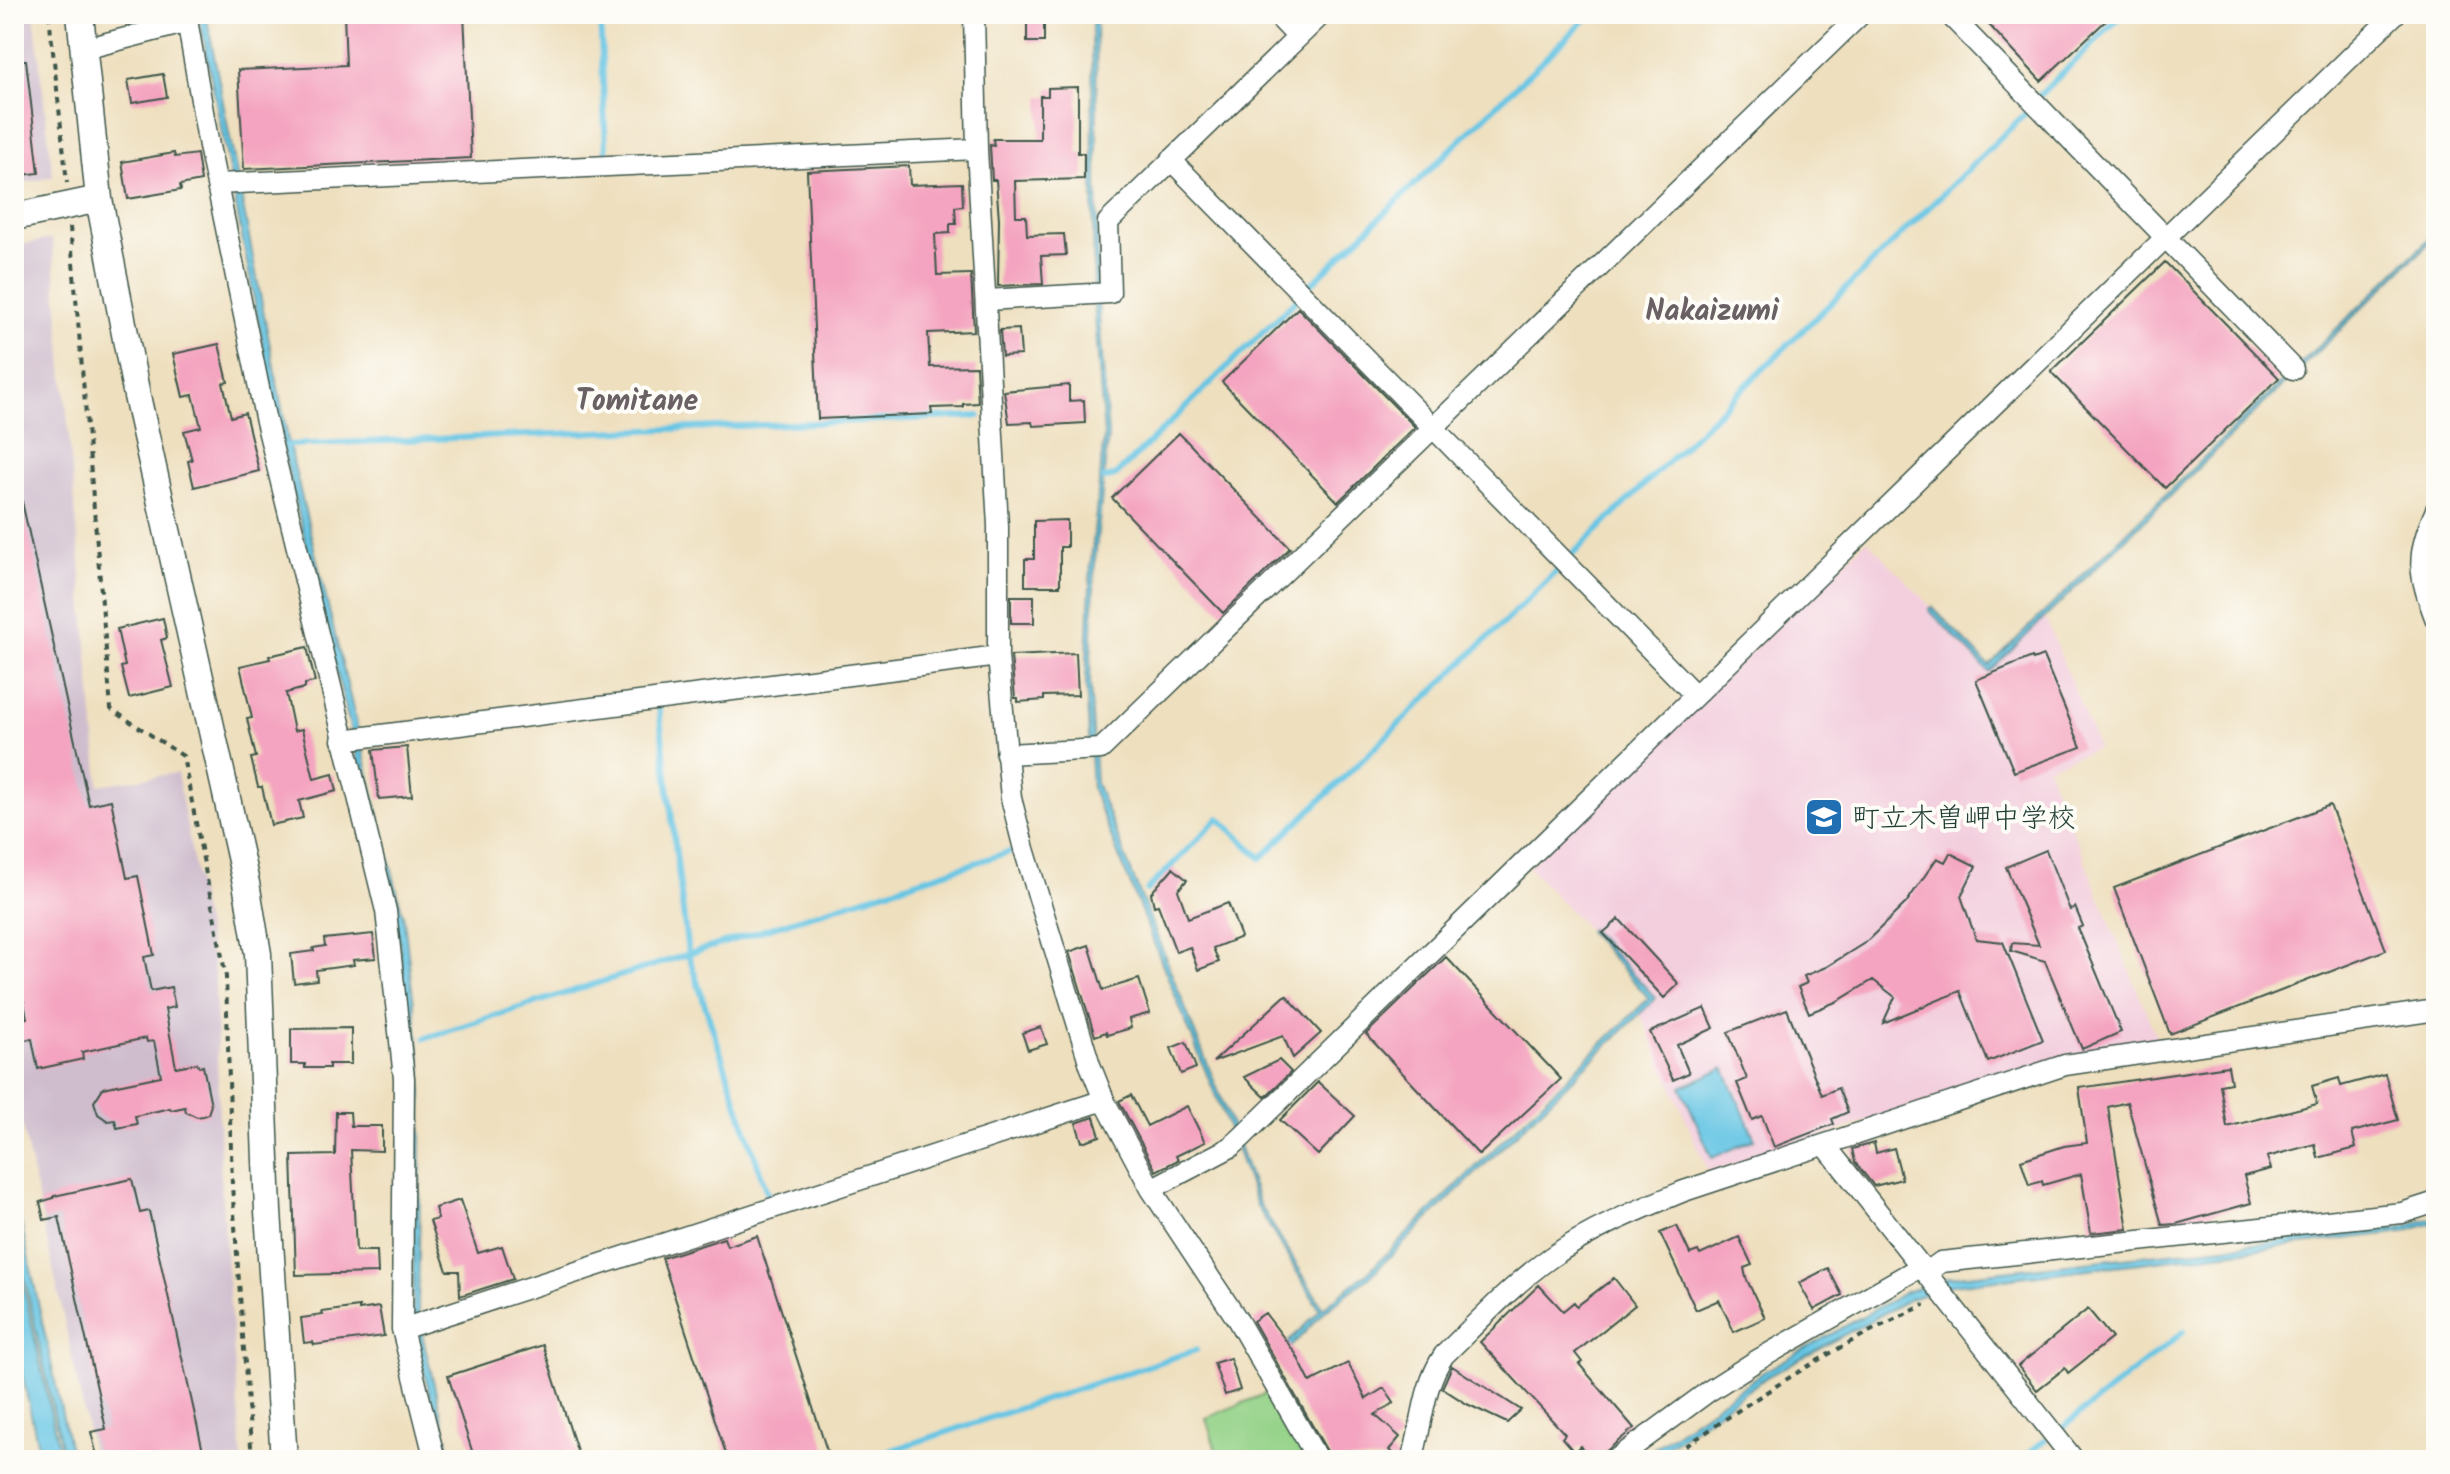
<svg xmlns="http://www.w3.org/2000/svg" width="2450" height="1474" font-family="Kalam,'Klee One',sans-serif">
  <rect width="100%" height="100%" fill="#fdfcf7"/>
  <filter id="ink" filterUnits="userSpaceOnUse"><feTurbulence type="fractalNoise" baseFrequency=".0125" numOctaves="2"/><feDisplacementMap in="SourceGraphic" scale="16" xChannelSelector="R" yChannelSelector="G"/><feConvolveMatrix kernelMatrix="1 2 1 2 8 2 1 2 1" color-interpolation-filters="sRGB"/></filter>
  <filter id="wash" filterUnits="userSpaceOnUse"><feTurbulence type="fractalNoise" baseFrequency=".006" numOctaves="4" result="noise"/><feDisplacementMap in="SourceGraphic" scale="32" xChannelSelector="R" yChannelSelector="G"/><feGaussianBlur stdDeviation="1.8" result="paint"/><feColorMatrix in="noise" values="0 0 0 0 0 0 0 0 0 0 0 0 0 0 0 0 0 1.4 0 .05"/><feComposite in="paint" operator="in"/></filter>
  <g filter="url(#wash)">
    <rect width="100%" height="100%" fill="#eedfbe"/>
    <path fill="#f3cfde" d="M1867 540 1931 607 1929 609 1988 671 2045 617 2098 748 2047 767 2157 1039 2063 1057 1709 1173 1640 1013 1655 999 1528 867Z"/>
    <path fill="#cfbdce" d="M14 14H34L53 177 14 185Z
      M52 239 99 785 177 773 215 978 221 1188 242 1460H94L14 1086V246Z"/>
    <path fill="#94d288" stroke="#5a885e" stroke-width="2" d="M1267 1393 1308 1460H1219L1206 1418Z"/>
    <path fill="#65c5e4" stroke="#42818c" stroke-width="2" d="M199 14H206L289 445 404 920 422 1075 418 1307 421 1330 452 1460H446L416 1338 413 1308 416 1077 397 922 283 448Z
      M1092 14H1096L1098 302 1108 435 1095 560 1090 682 1096 783 1234 1131 1259 1203 1323 1308 1366 1274 1649 998 1588 931 1590 929 1656 998 1369 1277 1325 1311 1281 1357 1277 1354 1320 1310 1257 1206 1231 1134 1092 789 1086 684 1091 561 1104 436 1094 303Z
      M2436 232V236L1989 672 1929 610 1932 607 1989 666Z
      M1724 1068 1755 1139 1712 1158 1681 1087Z
      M14 1191 72 1460H64L14 1228Z
      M2436 1217V1222L2403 1232 1952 1285 1910 1299 1768 1376 1648 1460H1637L1765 1371 1906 1292 1949 1277 2399 1228Z
      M14 1241 61 1460H41L14 1336Z"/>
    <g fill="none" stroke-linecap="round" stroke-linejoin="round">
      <path stroke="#65c5e4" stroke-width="6" d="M600 14 606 152
        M2039 96 2123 14
        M1307 288 1591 14
        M289 445 979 416
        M1103 479 1115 476 1298 298
        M1570 557 2031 108
        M659 709 688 954 768 1196
        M1147 890 1219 818 1261 858 1560 568
        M425 1038 1009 852
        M2062 1428 2183 1332
        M862 1460 1196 1350
        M2020 1460 2045 1440"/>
    </g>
    <g id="blocks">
      <path fill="#f4a4c0" d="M344 14H464L471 158 244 169 238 70 346 65Z
        M1979 14H2113L2041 81Z
        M1027 22H1044V42H1027Z
        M14 60H26L39 173 14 176Z
        M163 74 167 97 132 103 128 80Z
        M1078 87V153H1084V179L1015 181 1016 216H1026L1027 235 1064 234 1066 255 1041 256 1043 284 998 286 999 219 996 180H992L990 145 994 146 993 139H1040V96H1048V88Z
        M174 153 175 157 197 154 201 181 180 185 181 190 128 199 122 162Z
        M909 166 910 185 962 183 963 206 955 207 956 224H950V233L935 234 937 275 971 274 974 331 928 333 930 367 976 366 978 403 963 404V407L931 408 932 414 818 419 807 171Z
        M2165 262 2279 378 2165 488 2051 372Z
        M1298 308 1415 427 1338 502 1222 382Z
        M1019 329 1021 355 1002 356 1000 330Z
        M219 344 228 382 223 383 231 417 245 413 259 471 194 487 188 461 192 460 184 431 201 427 193 395 183 397 173 354Z
        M1069 385V401L1084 400 1085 423 1033 426 1032 422 1009 423 1004 391Z
        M1179 433 1290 548 1223 613 1112 498Z
        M14 497H21L89 805 111 800 127 878 138 876 154 955 144 957 151 991 171 987 175 1007 165 1009 176 1067 197 1063 199 1067 203 1066 211 1105 208 1114 203 1116 197 1117 186 1112 185 1107 171 1110 170 1108 135 1116 137 1124 117 1128 115 1120 108 1121 98 1114 94 1102 103 1088 161 1076 154 1041 147 1042 146 1038 82 1052 83 1059 38 1069 32 1039 23 1040 18 1020 27 1018 14 955Z
        M1067 520V547H1060V586H1025V559H1034V521Z
        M1011 596H1034V623H1011Z
        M163 618 167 638 161 640 173 687 129 698 121 667 125 666 117 629Z
        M307 647 315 682 305 684V688L286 693 294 731 302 729 314 779 333 774 337 791 299 801 303 818 271 825 262 787H258L251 758 256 757 247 719 252 718 240 666 270 659 269 656Z
        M1076 653 1078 695 1044 696V700L1018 702V698H1015L1011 656Z
        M2043 656 2081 747 2014 772 1976 680 2032 657 2033 660Z
        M407 747 412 796 379 799 373 750Z
        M2330 805 2386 950 2170 1034 2114 888Z
        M2046 850 2070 910 2075 907 2083 926 2078 928 2121 1032 2082 1049 2045 961 2011 951 2012 943 2039 945 2006 867Z
        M1950 853 1976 866 1961 896 1976 939 2003 942 2043 1040 1988 1062 1960 991 1883 1023 1895 997 1873 980 1838 1001 1809 1013 1798 987 1807 983 1804 976 1826 967 1866 942 1906 903 1937 858 1945 862Z
        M1173 868 1187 880 1178 890 1188 918 1228 903 1241 937 1213 948 1219 962 1198 970 1190 947 1176 952 1158 905 1154 906 1151 893Z
        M1619 919 1679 984 1664 998 1603 933Z
        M373 934 376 958 353 960 354 965 316 970 317 980 294 983 291 954 314 951 313 948 325 946 324 939Z
        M1089 945 1103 990 1139 979 1150 1013 1129 1019 1131 1028 1107 1035 1106 1032 1095 1036 1069 952Z
        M1446 957 1561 1079 1479 1155 1366 1034Z
        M1286 995 1321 1033 1293 1058 1283 1036 1213 1062Z
        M1705 1008 1714 1028 1677 1045 1689 1073 1673 1080 1650 1032Z
        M1787 1009 1822 1095 1838 1088 1848 1112 1832 1119 1834 1124 1774 1147 1762 1116 1752 1120 1737 1083 1747 1079 1728 1032Z
        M1041 1027 1047 1044 1028 1050 1022 1033Z
        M351 1028V1064H329V1068H305V1064H291V1029Z
        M1186 1042 1196 1068 1181 1074 1171 1048Z
        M1279 1060 1291 1072 1265 1097 1244 1077Z
        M2228 1066 2231 1083 2220 1085 2227 1127 2317 1104 2312 1086 2339 1078 2341 1086 2385 1074 2398 1120 2352 1132 2356 1148 2318 1158 2315 1144 2267 1157 2271 1169 2244 1176 2251 1203 2176 1224 2162 1225 2127 1102 2108 1107 2128 1229 2091 1233 2081 1174 2043 1185 2042 1181 2029 1185 2021 1160 2064 1146 2087 1143 2079 1088Z
        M1318 1082 1355 1116 1318 1155 1280 1120Z
        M1131 1095 1147 1126 1187 1106 1205 1142 1176 1156 1178 1160 1156 1171 1119 1101Z
        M336 1112H350L351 1126H382V1151L351 1150 356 1251H377L378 1273 296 1275 292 1156 335 1155Z
        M1094 1117 1100 1136 1082 1142 1076 1123Z
        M1874 1143 1876 1153 1894 1148 1902 1179 1874 1186 1855 1162 1852 1149Z
        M132 1179 140 1213 149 1211 205 1460H98L91 1432 106 1429 59 1217 44 1220 40 1202 54 1198V1196Z
        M460 1200 478 1253 502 1246 513 1279 460 1296 459 1271H447L430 1221 438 1219 435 1208Z
        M1677 1226 1690 1254 1698 1251 1700 1255 1739 1237 1752 1265 1744 1268 1746 1278 1765 1318 1734 1332 1719 1300 1696 1310 1660 1233Z
        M757 1236 830 1460H728L662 1258 724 1238 727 1246Z
        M1828 1268 1842 1295 1814 1310 1799 1283Z
        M1614 1278 1635 1305 1575 1353 1582 1362 1579 1364 1634 1428 1598 1458 1588 1456 1580 1446 1574 1452 1562 1438 1565 1434 1480 1342 1539 1285 1563 1311 1574 1302 1577 1306Z
        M359 1307V1310L379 1307 384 1336 314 1345 313 1342 304 1343 301 1318 323 1315 322 1312Z
        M2088 1309 2112 1338 2068 1373 2065 1368 2037 1390 2018 1366Z
        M1265 1313 1296 1354 1310 1382 1348 1363 1366 1399 1384 1388 1394 1403 1375 1415 1400 1437 1389 1450 1399 1460H1332L1253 1321Z
        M543 1345 580 1460H475L448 1376Z
        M1230 1358 1240 1390 1225 1395 1214 1363Z
        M1452 1366 1521 1410 1507 1423 1467 1404 1442 1388Z"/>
    </g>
  </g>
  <g filter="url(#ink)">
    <use href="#blocks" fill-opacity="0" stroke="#3e5549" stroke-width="2"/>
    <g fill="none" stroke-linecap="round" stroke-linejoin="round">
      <defs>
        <path id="minor" d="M186 14 209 146 265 417 386 911 404 1078 402 1329 435 1460
          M974 14 977 149 998 526V656L1011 798 1024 849 1090 1065 1104 1100 1151 1189 1237 1319 1318 1460
          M1276 14 1298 37
          M1949 14 2293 369
          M84 49 188 22
          M1171 160 1695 695
          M217 184 977 149
          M986 300 1110 293 1108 222 1322 14
          M2436 510C2415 557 2418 573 2436 620
          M342 740 998 656
          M1006 754 1101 749 1861 14
          M1825 1145 2074 1460
          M1151 1189 1231 1147 1242 1137 2395 14
          M1927 1272 1941 1262 2402 1213 2436 1202
          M402 1329 1104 1100
          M1412 1460C1423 1424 1422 1388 1444 1355 1478 1322 1512 1285 1550 1258 1591 1229 1638 1210 1684 1191L2065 1065 2436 1010
          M1615 1460 1709 1391 1756 1361 1922 1266"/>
        <path id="tertiary" d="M80 14 99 199 137 396 246 883 258 954 268 1211 284 1460
          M14 217 99 199"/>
      </defs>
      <use href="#minor" stroke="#3e5549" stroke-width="23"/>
      <use href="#tertiary" stroke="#3e5549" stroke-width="29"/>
      <path stroke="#3e5549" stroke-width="4" stroke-dasharray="6 6" stroke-linecap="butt" d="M49 14 67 183
        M70 227 111 709 183 756 226 977 232 1185 252 1460
        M1666 1460C1749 1402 1832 1346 1925 1305"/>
      <use href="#minor" stroke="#fff" stroke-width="20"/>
      <use href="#tertiary" stroke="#fff" stroke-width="26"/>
    </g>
  </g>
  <defs>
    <symbol id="school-square" viewBox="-11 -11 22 22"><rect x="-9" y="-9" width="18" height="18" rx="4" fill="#1f6fb2" stroke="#fdfcf7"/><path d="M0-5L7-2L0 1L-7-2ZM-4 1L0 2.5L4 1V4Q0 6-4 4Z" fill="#fff"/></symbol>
  </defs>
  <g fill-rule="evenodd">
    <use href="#school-square" x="1802" y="795" width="44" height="44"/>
  </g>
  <g text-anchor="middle" stroke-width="8" stroke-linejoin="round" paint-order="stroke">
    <g font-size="28" fill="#1f3d34" stroke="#fdfcf7" text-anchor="start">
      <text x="1852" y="827">町立木曽岬中学校</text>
    </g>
    <g font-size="30" font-weight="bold" fill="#6a6165" stroke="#fdfcf7">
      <text x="1712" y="320">Nakaizumi</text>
      <text x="637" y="410">Tomitane</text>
    </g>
  </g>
  <rect width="2450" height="1474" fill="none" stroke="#fdfcf7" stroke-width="48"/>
</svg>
